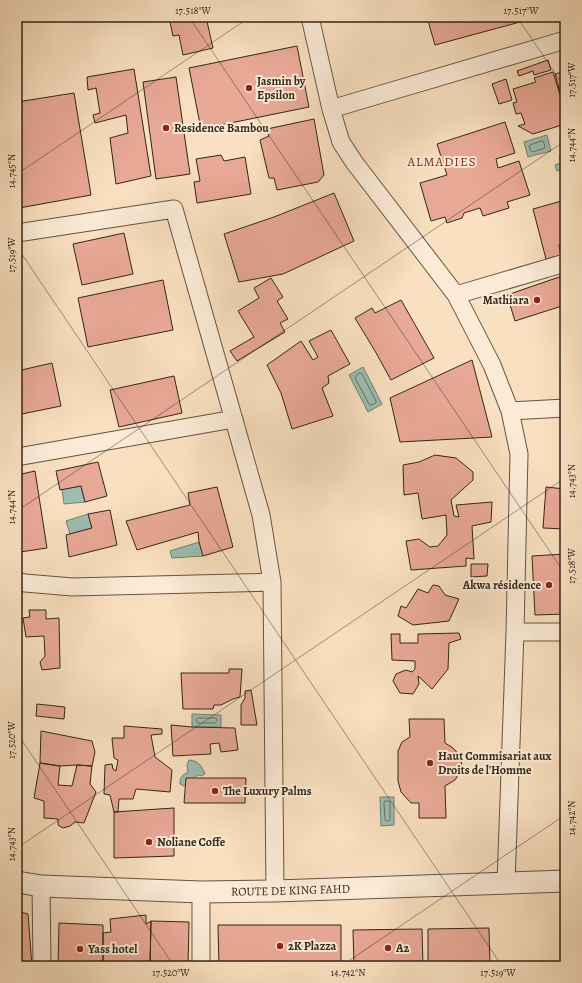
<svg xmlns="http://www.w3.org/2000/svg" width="582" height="983" font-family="Alegreya,serif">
  <rect width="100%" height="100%" fill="#f9e0c0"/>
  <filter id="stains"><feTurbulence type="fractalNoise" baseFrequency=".005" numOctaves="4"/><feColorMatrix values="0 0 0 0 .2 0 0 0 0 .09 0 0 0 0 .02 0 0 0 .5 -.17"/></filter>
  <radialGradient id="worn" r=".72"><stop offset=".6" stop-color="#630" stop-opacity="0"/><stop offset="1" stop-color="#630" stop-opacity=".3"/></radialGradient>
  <path fill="#9ebdb2" stroke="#728175" d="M547 135 551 151 528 157 524 142Z
    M565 154V171L564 169 557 171 555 165 561 163 559 156Z
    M363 367 382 404 368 412 349 375Z
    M81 486 85 502 64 504 62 489Z
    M88 514 92 528 70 534 66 521Z
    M199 542 203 556 172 558 170 551Z
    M192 714 221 715V727H192Z
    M189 760C199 761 201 765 205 774L201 776 199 775C192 778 191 783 184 786L180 784C180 776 182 776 188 772L187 765Z
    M380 797H394V825L381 826Z"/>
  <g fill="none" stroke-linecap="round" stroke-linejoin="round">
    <path stroke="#687266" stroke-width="1" d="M543 141 545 146V148L532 152 531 151 529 146 530 145Z
      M360 373 362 374 376 401V403L371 405 369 404 355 378 356 376Z
      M198 718H215L217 719V721L215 723H198L196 720Z
      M385 801H389L390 802V820L389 821H386L385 820 384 803Z"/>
  </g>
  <path fill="#e9a997" stroke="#31261a" d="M169 17H206L213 48 183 55 179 35 173 36Z
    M427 17H518L520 22 435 45Z
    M297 46 309 107 201 129 189 68Z
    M548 60 551 70 534 75 533 71 519 76 517 71Z
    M134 69 151 176 116 184 110 138 128 133 126 115 95 123 93 115 100 113 96 88 88 90 87 77Z
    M565 71V92V91L560 92 555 74Z
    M553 72 565 111V124L533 134 518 126 525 124 521 113 516 114 513 103 517 102 513 89 536 82 534 78Z
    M176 77 190 174 156 179 143 82Z
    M506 79 512 100 499 104 492 84Z
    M74 93 91 195 19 208 17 197V102Z
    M314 119 324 175 318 182 277 190 274 178H269L260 140 269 136 267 129Z
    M505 122 515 153 496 159 498 168 519 161 530 195 507 202 509 208 483 216 480 208 464 213 462 218 447 223 445 217 431 221 420 183 447 175 437 144Z
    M221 155 224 161 245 157 251 194 197 203 194 182 200 181 196 159Z
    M334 193 354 241 283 274 239 282 224 234 274 217Z
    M565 200V244L559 245 561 255 546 259 533 209Z
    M124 233 133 274 82 285 73 244Z
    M565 275V305L515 321 507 295Z
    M271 278 283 297 277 301 288 319 280 323 285 332 237 361 230 351 254 337 238 311 259 298 254 288Z
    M163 280 173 330 88 347 78 298Z
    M401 300 434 358 391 380 375 351 355 318 372 308 375 313Z
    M331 330 350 364 328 376 329 383 322 388 333 416 292 429 281 393 267 365 301 341 313 360 318 357 309 341Z
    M472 360 492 437 400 442 390 398Z
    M52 363 61 406 17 415V371Z
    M174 376 182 413 119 427 110 390Z
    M435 455 456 458 473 472V480L451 500 454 516 459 517 456 505 492 502 491 522 472 526 474 559 466 558V566L411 570 406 541 419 539 430 547 438 546 447 535 446 515 422 519 418 493 404 495 403 465 419 462Z
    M98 462 107 496 85 502 81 486 60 490 56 471Z
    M35 471 47 548 20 552 17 530V475Z
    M217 487 233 547 203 556 199 542 198 532 137 550 126 521 190 505 188 493Z
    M546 487 565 489V529L543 528Z
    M110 510 117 545 69 557 66 535 92 528 88 514Z
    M565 554V614L535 615 532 556Z
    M471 564H488L487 576 471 577Z
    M433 585 439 586 445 595 459 599 449 621 413 625 398 616 401 606 406 608 418 589 428 593Z
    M29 610H46V619L59 618 60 668 42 670 40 662 45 656 44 636 26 637 23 618 30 617Z
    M459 633 461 639 449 643 448 669 432 689 418 676 419 684 413 694 400 693 393 681 396 674 406 670 412 672 415 669V661L392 660 391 634H400V643H418V634Z
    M229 669H242L240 697 233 699 221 705H214L213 709H183L181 673H229Z
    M251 690 257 725H241V705L245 698V691Z
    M37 704 65 707 64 719 36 716Z
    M409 719H444L445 743 453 748 461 757 462 769 455 780 445 786 446 818H419V803H411L401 792 398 781V751L402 742 410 737Z
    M171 725 192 727 235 728 238 750 221 752 219 743 210 744 211 754 173 756Z
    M124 726 162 729V734L151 735 155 757 172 770 170 792 136 789 133 799H119L118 812H114L110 795 104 794 105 765 112 764 113 769 116 771 118 760 114 758 112 738H124Z
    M41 731 92 741 95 752 92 766 77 765 60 766 40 763Z
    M40 763 60 766 58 785 72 786 77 765 92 766 90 784 96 792 84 823 75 822 70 826 63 828 58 825V819L44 818V801L34 798Z
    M186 778H246L245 803H184Z
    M174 808V856L114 858V812Z
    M17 911 28 914 32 966H17Z
    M146 915V924L151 921 150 966H103V933L111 932 110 919Z
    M151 921 189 922 188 966H150Z
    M59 923 103 925V966H58Z
    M218 925H341V966H219Z
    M489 928 490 966H428V929Z
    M422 929 423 966H354L353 930Z"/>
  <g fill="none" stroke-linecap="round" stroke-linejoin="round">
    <defs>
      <path id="minor" d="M310 17 331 109 341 142 354 162 456 295 492 365 510 411 519 454 515 632 506 883
        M331 109 565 40
        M17 233 174 209 261 515 272 582 275 891
        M456 295 565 263
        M510 411 565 408
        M17 457 234 419
        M17 581 25 583 72 587 272 582
        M515 632H565
        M41 886 42 966
        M201 892V966"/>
      <g id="tertiary">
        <path id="s1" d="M17 882 41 886 201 892 275 891 565 881"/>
      </g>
    </defs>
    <use href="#minor" stroke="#635444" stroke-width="19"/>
    <use href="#tertiary" stroke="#635444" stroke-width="23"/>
    <use href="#minor" stroke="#fbebd6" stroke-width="17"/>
    <use href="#tertiary" stroke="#fbebd6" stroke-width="21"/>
  </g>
  <path fill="none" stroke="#31261a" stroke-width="1" stroke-opacity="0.45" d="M189 17 565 574M517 17 565 88M17 174 250 17M17 247 502 966M17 511 565 141M17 733 174 966M17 848 565 478M341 966 565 815"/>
  <g fill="#8f2418" stroke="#fbebd6" stroke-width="1.5">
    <circle cx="249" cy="88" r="4"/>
    <circle cx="166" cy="128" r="4"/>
    <circle cx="537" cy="300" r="4"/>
    <circle cx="549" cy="585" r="4"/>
    <circle cx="430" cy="763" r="4"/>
    <circle cx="215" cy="791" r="4"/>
    <circle cx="149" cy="842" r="4"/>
    <circle cx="280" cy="946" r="4"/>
    <circle cx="388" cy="948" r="4"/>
    <circle cx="80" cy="949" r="4"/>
  </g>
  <g text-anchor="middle" stroke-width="4" stroke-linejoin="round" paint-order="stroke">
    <g font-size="12" font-weight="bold" fill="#31261a" stroke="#fbebd6" text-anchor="start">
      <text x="257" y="85">Jasmin by<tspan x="257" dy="14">Epsilon</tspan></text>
      <text x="174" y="132">Residence Bambou</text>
      <text x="529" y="304" text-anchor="end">Mathiara</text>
      <text x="541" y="589" text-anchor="end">Akwa résidence</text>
      <text x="438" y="760">Haut Commisariat aux<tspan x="438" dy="14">Droits de l'Homme</tspan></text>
      <text x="223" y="795">The Luxury Palms</text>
      <text x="157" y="846">Noliane Coffe</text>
      <text x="288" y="950">2K Plazza</text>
      <text x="396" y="952">A2</text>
      <text x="88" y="953">Yass hotel</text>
    </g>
    <g font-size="12" fill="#31261a" stroke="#fbebd6">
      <text dy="4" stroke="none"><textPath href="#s1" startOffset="274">ROUTE DE KING FAHD</textPath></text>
    </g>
    <g font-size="13" letter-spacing="1" fill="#7a1f14" stroke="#fbebd6">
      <text x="442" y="166">ALMADIES</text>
    </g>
  </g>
  <rect width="582" height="983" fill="none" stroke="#f9e0c0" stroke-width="44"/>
  <rect x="22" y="22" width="538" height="939" fill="none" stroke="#31261a" stroke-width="1.5"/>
  <g font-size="10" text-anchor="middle" fill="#31261a">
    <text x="193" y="14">17.518°W</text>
    <text x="521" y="14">17.517°W</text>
    <text transform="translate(571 80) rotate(-90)" y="4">17.517°W</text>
    <text transform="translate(571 145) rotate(-90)" y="4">14.744°N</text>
    <text transform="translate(11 171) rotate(-90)" y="4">14.745°N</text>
    <text transform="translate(11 255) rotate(-90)" y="4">17.519°W</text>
    <text transform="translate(571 481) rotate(-90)" y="4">14.743°N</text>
    <text transform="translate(11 507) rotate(-90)" y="4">14.744°N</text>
    <text transform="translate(571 566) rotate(-90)" y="4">17.518°W</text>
    <text transform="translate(11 740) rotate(-90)" y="4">17.520°W</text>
    <text transform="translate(571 818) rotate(-90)" y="4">14.742°N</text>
    <text transform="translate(11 844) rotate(-90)" y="4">14.743°N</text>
    <text x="171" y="976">17.520°W</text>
    <text x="348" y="976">14.742°N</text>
    <text x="498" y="976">17.519°W</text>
  </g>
  <rect width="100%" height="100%" filter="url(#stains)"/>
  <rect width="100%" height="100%" fill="url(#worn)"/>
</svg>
